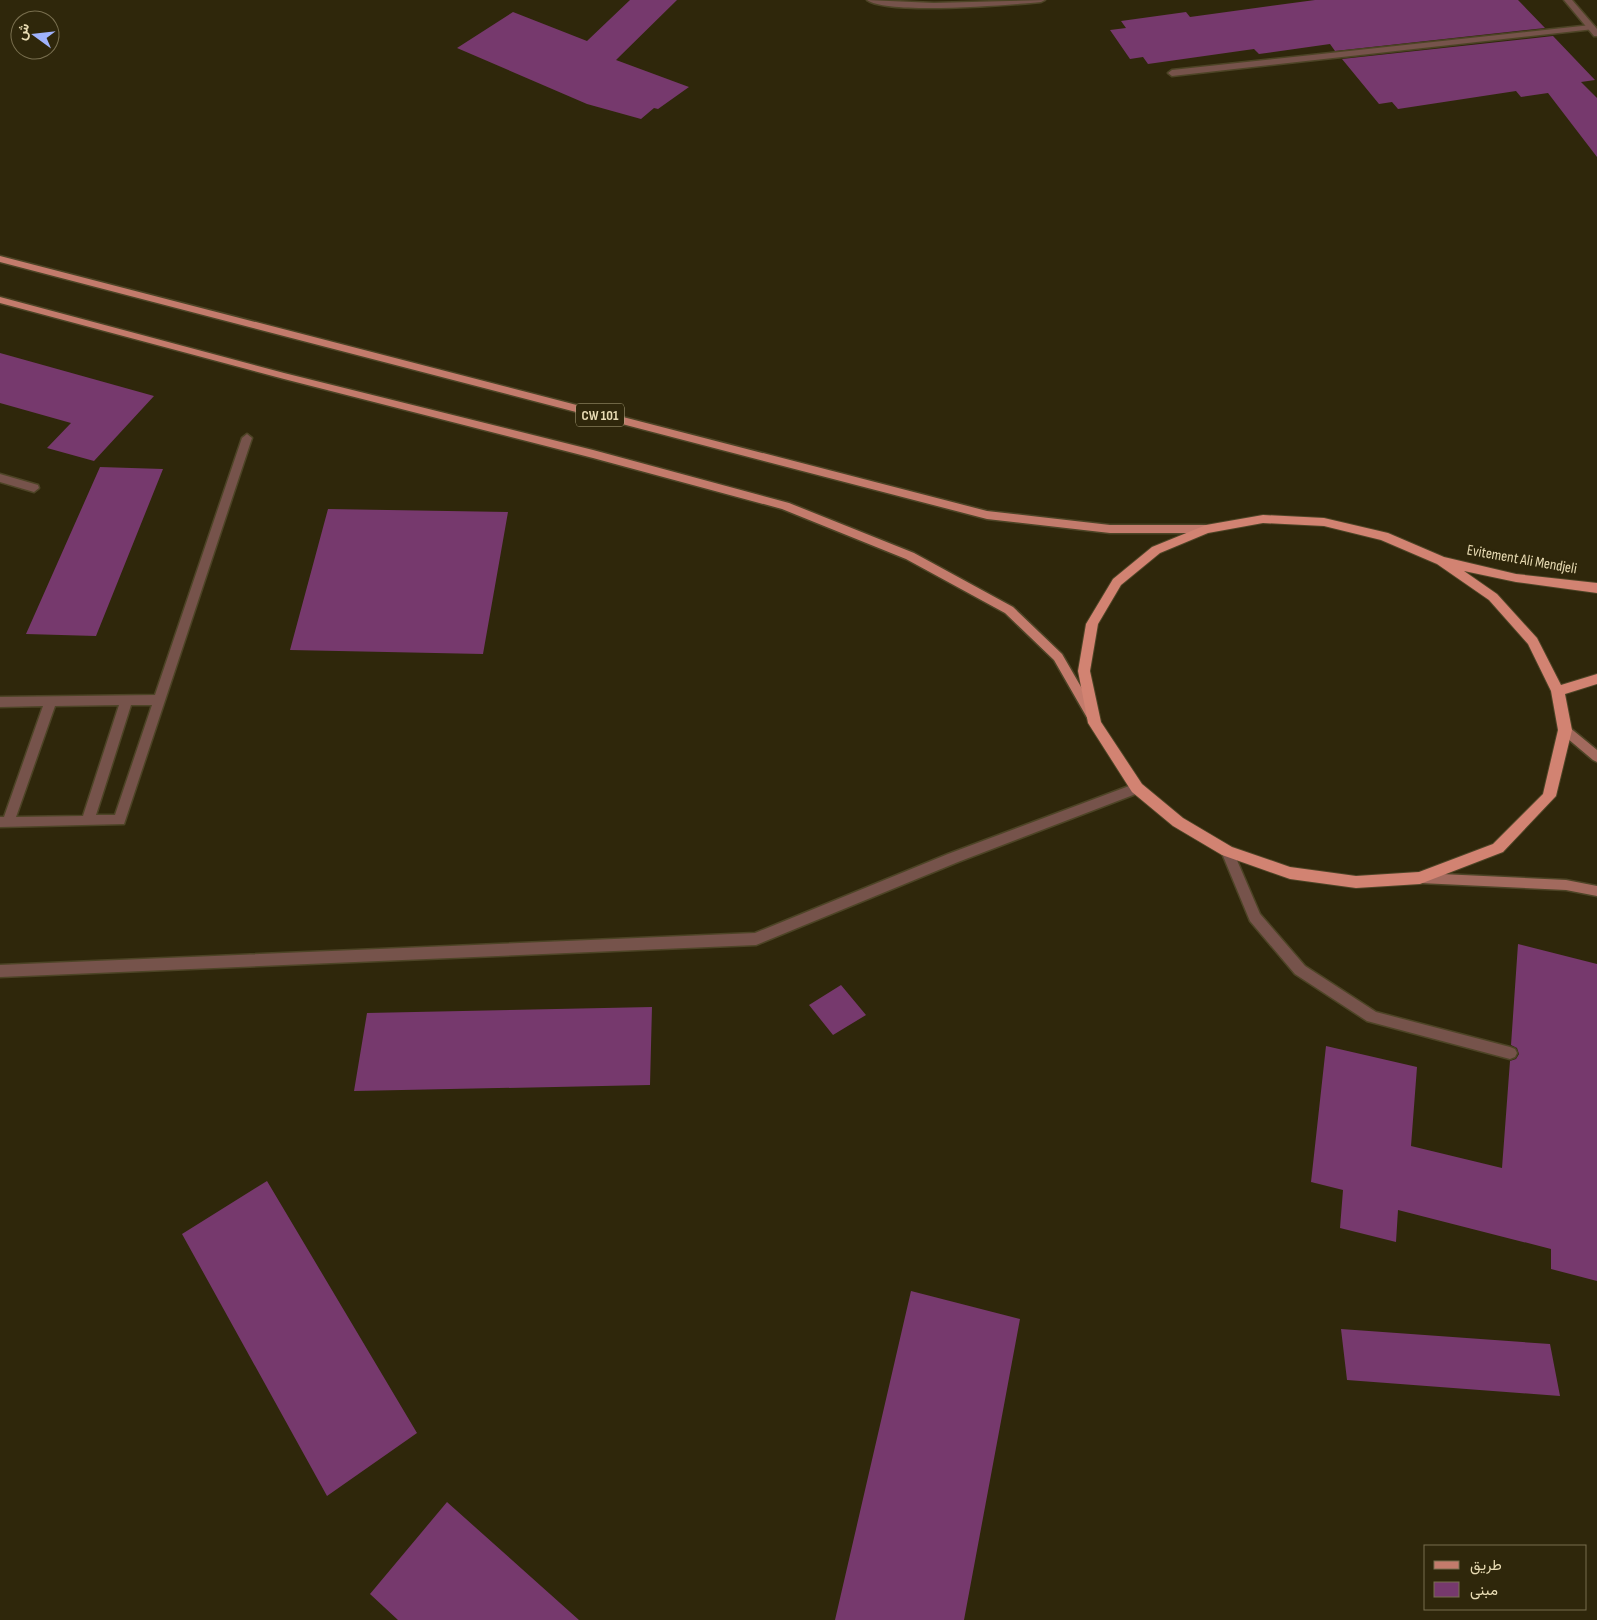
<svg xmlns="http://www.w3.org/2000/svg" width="1597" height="1620" font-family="'Sofia Sans Condensed',Vazirmatn,sans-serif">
  <rect width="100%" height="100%" fill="#2f270b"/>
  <path fill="#76396d" d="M630 0H677L616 60 689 87 658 109 654 108 641 119 587 104 457 48 513 12 587 41Z
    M1315 0H1518L1545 28 1335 51 1330 44 1259 54 1254 49 1148 64 1143 57 1130 59 1110 30 1126 28 1121 21 1186 12 1190 17Z
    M1553 36 1595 80 1581 82 1597 98V157L1548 93 1521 97 1516 91 1398 109 1392 102 1379 104 1342 59Z
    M0 353 154 396 94 461 47 448 71 423 0 403Z
    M100 467 163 469 96 636 26 634Z
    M328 509 508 512 483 654 290 650Z
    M1518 944 1597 964V1281L1551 1269V1249L1398 1210 1396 1242 1340 1228 1343 1190 1311 1182 1326 1046 1417 1067 1411 1146 1502 1168 1510 1061 1516 1059 1519 1054 1517 1048 1511 1045Z
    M841 985 866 1015 833 1035 809 1005Z
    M652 1007 650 1085 354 1091 367 1013Z
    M267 1181 417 1433 327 1496 182 1234Z
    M911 1291 1020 1319 964 1620H835Z
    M1341 1329 1550 1344 1560 1396 1347 1380Z
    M447 1502 579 1620H398L370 1594Z"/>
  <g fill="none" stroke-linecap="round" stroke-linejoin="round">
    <defs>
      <path id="service" d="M247 434 252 438 124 824 0 827V817H4L43 706 0 707V697L155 695 242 438ZM119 705 83 816 16 817 55 706ZM131 705H152L115 815H96Z
        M0 474 38 485 39 488 34 492 0 482Z
        M1227 846 1231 847 1233 851 1260 914 1305 966 1376 1012 1510 1047 1515 1049 1517 1053 1515 1057 1510 1059 1367 1021 1295 974 1250 921 1221 851 1223 847Z"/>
      <path id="minor" d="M867 0 934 3 1045 0 1041 2C1011 5 887 15 867 0Z
        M1591 25 1595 27 1594 29 1172 76 1168 73 1172 70Z
        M1137 783 1141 784 1143 788 1141 792 958 862 756 945 0 977V965L755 933 948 854Z"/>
      <path id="tertiary" d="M1564 0H1572L1597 29V36H1594Z"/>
      <path id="secondary" d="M1565 725 1569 727 1597 750V762L1593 760 1561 733 1559 730 1561 727Z
        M1420 873 1566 880 1597 886V896L1566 890 1420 883 1415 882 1414 878 1415 874Z"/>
      <path id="primary" d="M0 256 987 511 1110 525H1206L1211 529 1206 533H1110L987 519 0 262Z
        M0 297 284 373 593 450 789 503 914 553 1013 607 1062 654 1099 718 1097 721H1089L1054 660 1005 613 906 559 782 509 593 458 284 379 0 303Z"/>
      <path id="trunk" d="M1263 515 1324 518 1388 533 1444 557 1516 574 1597 583V593L1516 582 1464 571 1497 594 1537 638 1561 685 1597 674V684L1565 694 1572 730 1556 796 1503 852 1420 884 1356 888 1290 879 1222 855 1173 826 1132 792 1088 723 1078 671 1086 624 1113 579 1152 547 1206 525ZM1263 523 1324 526 1381 540 1437 564 1489 600 1528 644 1551 691 1558 730 1543 794 1493 844 1419 872 1356 876 1290 867 1232 847 1183 818 1142 784 1101 722 1090 671 1098 624 1121 585 1160 553 1208 533Z"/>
    </defs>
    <use href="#service" stroke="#4d4426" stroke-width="3"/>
    <use href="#minor" stroke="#4d4426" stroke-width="3"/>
    <use href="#tertiary" stroke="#4d4426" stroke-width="3"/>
    <use href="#secondary" stroke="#4d4426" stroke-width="3"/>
    <use href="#primary" stroke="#4d4426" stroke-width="3"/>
    <use href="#trunk" stroke="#4d4426" stroke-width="2"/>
    <use href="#service" fill="#76534b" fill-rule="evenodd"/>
    <use href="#minor" fill="#76534b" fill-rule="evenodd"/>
    <use href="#tertiary" fill="#76534b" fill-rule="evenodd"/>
    <use href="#secondary" fill="#a26a5e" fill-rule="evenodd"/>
    <use href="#primary" fill="#c37b6c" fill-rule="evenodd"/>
    <use href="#trunk" fill="#d28372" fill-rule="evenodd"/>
  </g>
  <g text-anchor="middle" stroke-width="4" stroke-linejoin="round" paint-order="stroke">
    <rect fill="#2f270b" stroke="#b1a681" stroke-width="1" x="576" y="403.5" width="48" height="23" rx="4"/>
    <g font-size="14" font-weight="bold" fill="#e9dcb4">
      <text x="600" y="420">CW 101</text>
    </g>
    <g font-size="15" fill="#e9dcb4" stroke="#2f270b">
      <text transform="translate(1522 559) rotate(10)" y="5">Evitement Ali Mendjeli</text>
    </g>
  </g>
  <rect x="1424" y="1545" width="162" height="65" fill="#2f270b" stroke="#796f4f"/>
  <rect x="1434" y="1561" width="25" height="8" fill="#c37b6c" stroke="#796f4f"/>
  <text x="1470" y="1570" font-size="15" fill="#e9dcb4">طريق</text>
  <rect x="1434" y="1582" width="25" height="15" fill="#76396d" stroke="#796f4f"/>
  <text x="1470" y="1595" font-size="15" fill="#e9dcb4">مبنى</text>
  <g transform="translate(35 35) rotate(285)"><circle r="24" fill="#2f270b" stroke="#796f4f"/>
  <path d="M0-4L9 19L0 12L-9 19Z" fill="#a0b3fd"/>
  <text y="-8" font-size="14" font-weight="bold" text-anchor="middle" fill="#e9dcb4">ش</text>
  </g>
</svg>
